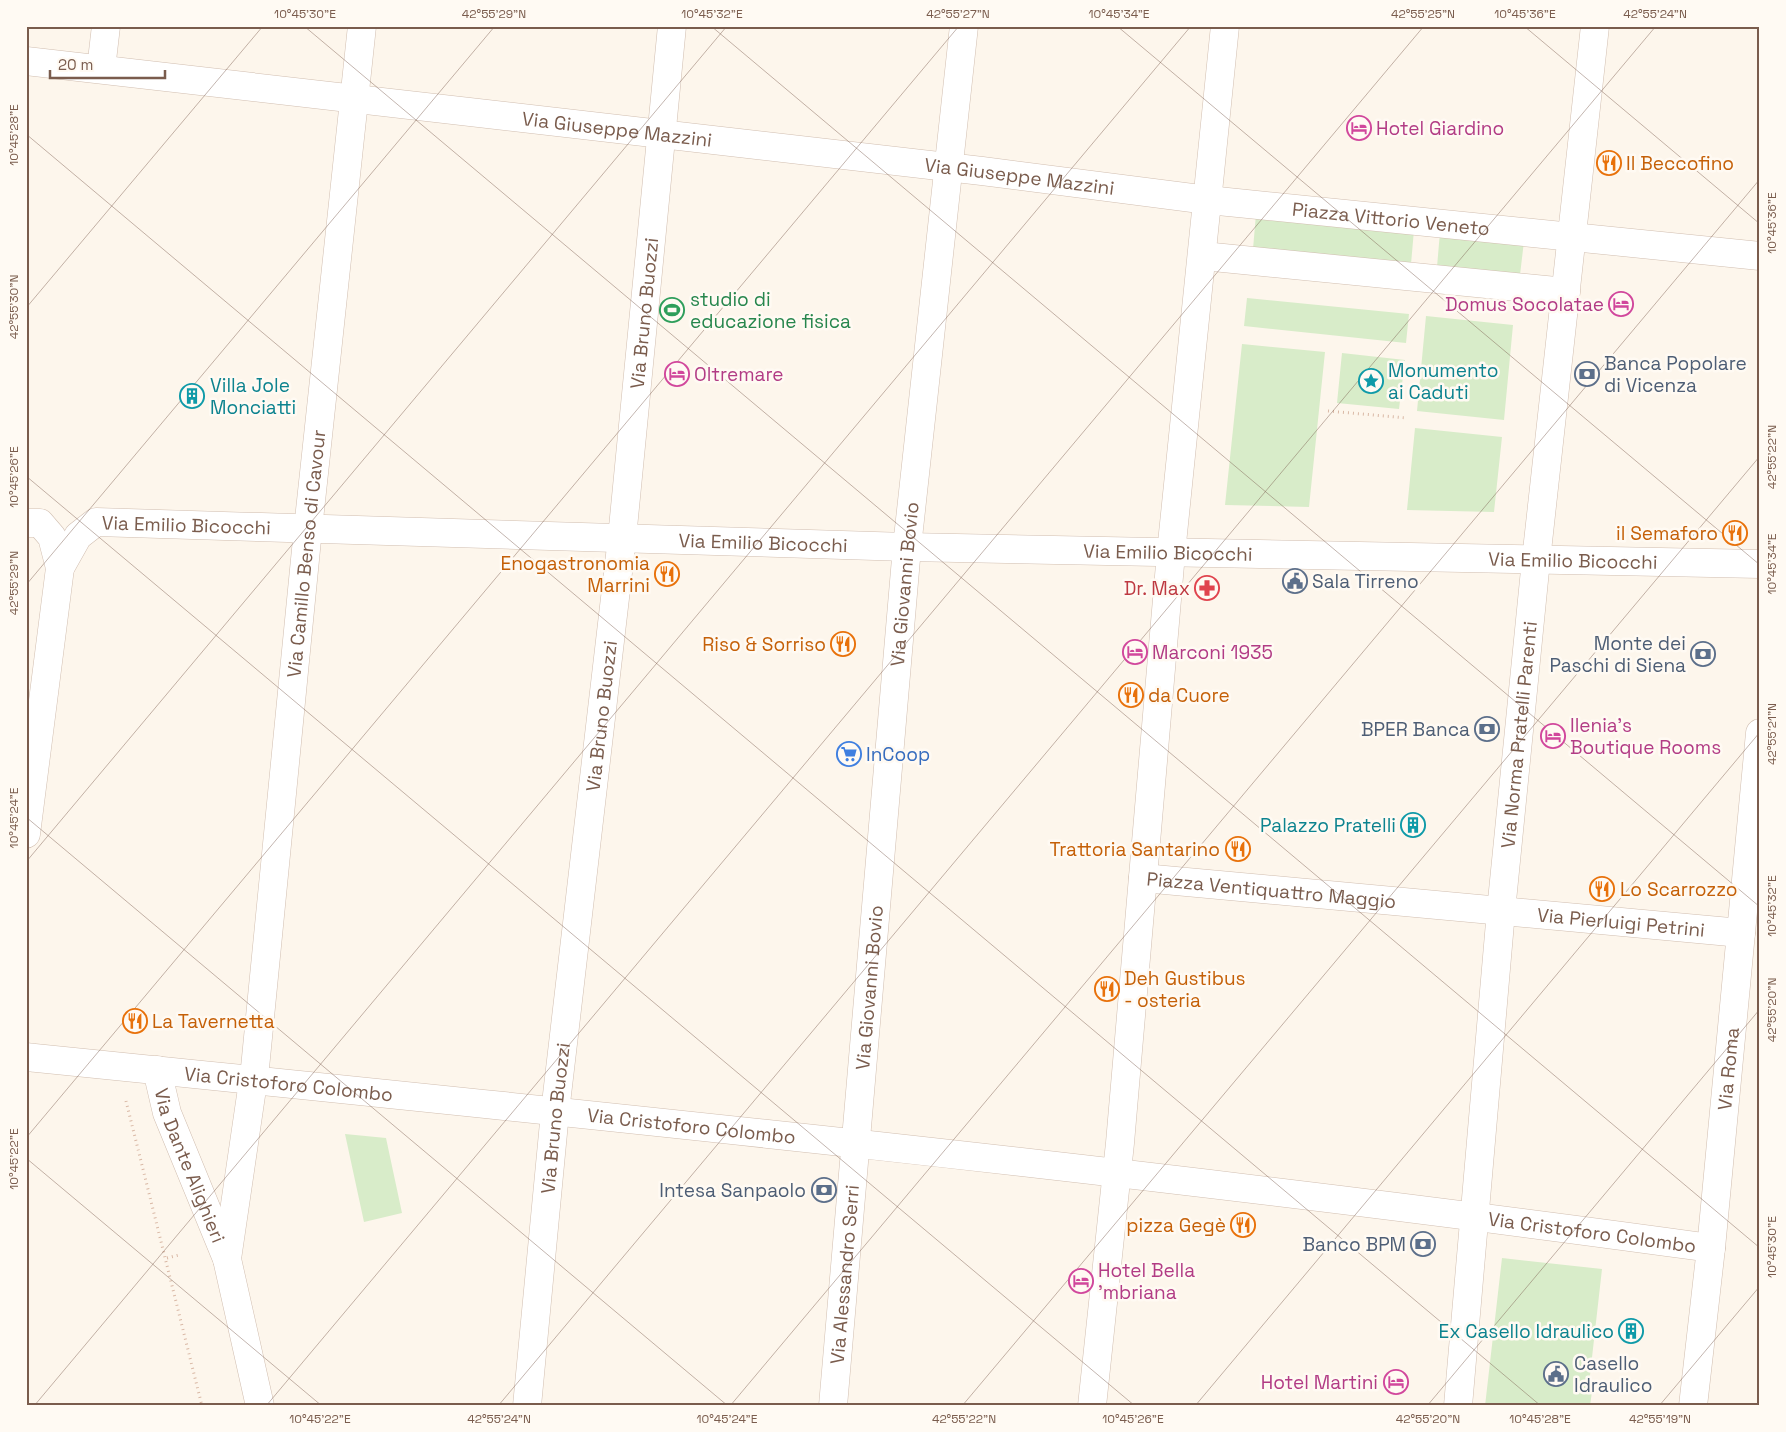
<svg xmlns="http://www.w3.org/2000/svg" width="1786" height="1432" font-family="'Space Grotesk',sans-serif">
  <rect width="100%" height="100%" fill="#fdf6ec"/>
  <path fill="#d8ecc9" d="M1256 214 1414 230 1411 264 1253 249Z
    M1440 232 1524 241 1520 275 1437 267Z
    M1247 298 1409 314 1406 343 1244 326Z
    M1426 316 1513 325 1504 420 1417 411Z
    M1242 344 1325 352 1309 507 1225 505Z
    M1342 353 1405 360 1399 409 1337 403Z
    M1415 428 1502 437 1494 512 1407 510Z
    M345 1134 386 1138 402 1213 364 1222Z
    M1502 1258 1602 1269 1589 1384H1593L1590 1406H1485Z"/>
  <g fill="none" stroke-linecap="round" stroke-linejoin="round">
    <defs>
      <g id="minor">
        <path id="s1" d="M26 61 982 171 1208 200 1760 256"/>
        <path d="M101 69 106 26"/>
        <path d="M1203 256 1566 292"/>
        <path d="M26 523H40L52 537 60 568"/>
        <path id="s2" d="M26 834 60 568 78 536 96 522 907 547 1760 564"/>
        <path id="s3" d="M1143 878 1741 933"/>
        <path id="s4" d="M26 1057C588 1114 1151 1171 1711 1248"/>
        <path id="s5" d="M157 1070 167 1113 227 1259 260 1406"/>
        <path id="s6" d="M227 1259 255 1068 308 529 362 26"/>
        <path id="s7" d="M527 1406 555 1112 622 538 672 26"/>
        <path id="s8" d="M833 1406 907 547 964 26"/>
        <path d="M1092 1406 1120 1143 1171 553 1225 26"/>
        <path id="s9" d="M1458 1406 1501 911 1536 560 1595 26"/>
        <path id="s10" d="M1693 1406 1711 1248 1760 733"/>
      </g>
    </defs>
    <use href="#minor" stroke="#d1beb0" stroke-width="29"/>
    <path stroke="#d9b8a5" stroke-width="3" stroke-dasharray="1 4" stroke-linecap="butt" d="M1328 411 1407 418
      M126 1101 202 1406
      M167 1258 179 1255"/>
    <use href="#minor" stroke="#fff" stroke-width="28"/>
  </g>
  <path fill="none" stroke="#7a5c4d" stroke-width="1" stroke-opacity="0.45" d="M304 26 1760 1248M711 26 1760 907M1117 26 1760 565M1524 26 1760 224M26 32 31 26M26 134 1541 1406M26 308 263 26M26 476 1135 1406M26 585 495 26M26 817 728 1406M26 862 727 26M26 1138 959 26M26 1158 322 1406M34 1406 1191 26M266 1406 1424 26M498 1406 1656 26M730 1406 1760 179M962 1406 1760 456M1195 1406 1760 732M1427 1406 1760 1009M1659 1406 1760 1286"/>
  <defs>
    <symbol id="hotel-ring" viewBox="-11 -11 22 22"><circle r="9.5" fill="#fffaf3" stroke="#d1479c" stroke-width="1.5"/><path d="M-6-4.5h1.5V1H6V5H4.5V3h-9V5H-6ZM-4 0a1.8 1.8 0 1 1 3.6 0ZM.5 0V-2.5h3Q6-2.5 6 0Z" fill="#d1479c"/></symbol>
    <symbol id="restaurant-ring" viewBox="-11 -11 22 22"><circle r="9.5" fill="#fffaf3" stroke="#e8710a" stroke-width="1.5"/><path d="M-5-6h1v4h1v-4h1v4h1v-4h1v5L-1.5 .5V6h-2V.5L-5-1ZM5-6V6H3V1.5H1.5Q1.5-4 5-6Z" fill="#e8710a"/></symbol>
    <symbol id="stadium-ring" viewBox="-11 -11 22 22"><circle r="9.5" fill="#fffaf3" stroke="#2e9e5b" stroke-width="1.5"/><path d="M0-5a6.5 5 0 1 0 0 10a6.5 5 0 1 0 0-10ZM-3.5-1.8h7v3.6h-7Z" fill="#2e9e5b"/></symbol>
    <symbol id="bank-ring" viewBox="-11 -11 22 22"><circle r="9.5" fill="#fffaf3" stroke="#5c6f8a" stroke-width="1.5"/><path d="M-6-4H6V4H-6ZM0-2.3a2.3 2.3 0 1 0 0 4.6a2.3 2.3 0 1 0 0-4.6Z" fill="#5c6f8a"/></symbol>
    <symbol id="sight-ring" viewBox="-11 -11 22 22"><circle r="9.5" fill="#fffaf3" stroke="#0f9aa8" stroke-width="1.5"/><path d="M0-6L1.8-2.2L6-1.7L2.9 1.2L3.7 5.4L0 3.3L-3.7 5.4L-2.9 1.2L-6-1.7L-1.8-2.2Z" fill="#0f9aa8"/></symbol>
    <symbol id="building-ring" viewBox="-11 -11 22 22"><circle r="9.5" fill="#fffaf3" stroke="#0f9aa8" stroke-width="1.5"/><path d="M-4-6H4V6H1V3H-1V6H-4ZM-2.5-4.3h1.7v1.8h-1.7ZM.8-4.3h1.7v1.8H.8ZM-2.5-1h1.7V.8h-1.7ZM.8-1h1.7V.8H.8Z" fill="#0f9aa8"/></symbol>
    <symbol id="civic-ring" viewBox="-11 -11 22 22"><circle r="9.5" fill="#fffaf3" stroke="#5c6f8a" stroke-width="1.5"/><path d="M-.6-6.5H3V-4.5H.6V-3L4-1V1h2V6H-6V1h2V-1L-.6-3ZM-1.2 2.5V6h2.4V2.5Z" fill="#5c6f8a"/></symbol>
    <symbol id="pharmacy-ring" viewBox="-11 -11 22 22"><circle r="9.5" fill="#fffaf3" stroke="#e0444e" stroke-width="1.5"/><path d="M-2-6h4v4h4v4h-4v4h-4v-4h-4v-4h4Z" fill="#e0444e"/></symbol>
    <symbol id="supermarket-ring" viewBox="-11 -11 22 22"><circle r="9.5" fill="#fffaf3" stroke="#3f7fe0" stroke-width="1.5"/><path d="M-6-5.5h2.5l.6 2H6L4.5 2H-2.5L-4.4-4H-6ZM-1.5 3.2a1.3 1.3 0 1 0 .1 0ZM3 3.2a1.3 1.3 0 1 0 .1 0Z" fill="#3f7fe0"/></symbol>
  </defs>
  <g fill-rule="evenodd">
    <use href="#hotel-ring" x="1345" y="114" width="28" height="28"/>
    <use href="#restaurant-ring" x="1595" y="149" width="28" height="28"/>
    <use href="#hotel-ring" x="1607" y="290" width="28" height="28"/>
    <use href="#stadium-ring" x="658" y="296" width="28" height="28"/>
    <use href="#hotel-ring" x="663" y="360" width="28" height="28"/>
    <use href="#bank-ring" x="1573" y="360" width="28" height="28"/>
    <use href="#sight-ring" x="1357" y="367" width="28" height="28"/>
    <use href="#building-ring" x="178" y="382" width="28" height="28"/>
    <use href="#restaurant-ring" x="1721" y="519" width="28" height="28"/>
    <use href="#restaurant-ring" x="653" y="560" width="28" height="28"/>
    <use href="#civic-ring" x="1281" y="567" width="28" height="28"/>
    <use href="#pharmacy-ring" x="1193" y="574" width="28" height="28"/>
    <use href="#restaurant-ring" x="829" y="630" width="28" height="28"/>
    <use href="#hotel-ring" x="1121" y="638" width="28" height="28"/>
    <use href="#bank-ring" x="1689" y="640" width="28" height="28"/>
    <use href="#restaurant-ring" x="1117" y="681" width="28" height="28"/>
    <use href="#bank-ring" x="1473" y="715" width="28" height="28"/>
    <use href="#hotel-ring" x="1539" y="722" width="28" height="28"/>
    <use href="#supermarket-ring" x="835" y="740" width="28" height="28"/>
    <use href="#building-ring" x="1399" y="811" width="28" height="28"/>
    <use href="#restaurant-ring" x="1224" y="835" width="28" height="28"/>
    <use href="#restaurant-ring" x="1588" y="875" width="28" height="28"/>
    <use href="#restaurant-ring" x="1093" y="975" width="28" height="28"/>
    <use href="#restaurant-ring" x="121" y="1007" width="28" height="28"/>
    <use href="#bank-ring" x="810" y="1176" width="28" height="28"/>
    <use href="#restaurant-ring" x="1229" y="1211" width="28" height="28"/>
    <use href="#bank-ring" x="1409" y="1230" width="28" height="28"/>
    <use href="#hotel-ring" x="1067" y="1267" width="28" height="28"/>
    <use href="#building-ring" x="1617" y="1317" width="28" height="28"/>
    <use href="#civic-ring" x="1542" y="1360" width="28" height="28"/>
    <use href="#hotel-ring" x="1382" y="1368" width="28" height="28"/>
  </g>
  <g text-anchor="middle" stroke-width="5" stroke-linejoin="round" paint-order="stroke">
    <g font-size="19" fill="#b23c85" stroke="#fffaf3" text-anchor="start">
      <text x="1376" y="135">Hotel Giardino</text>
      <text x="1604" y="311" text-anchor="end">Domus Socolatae</text>
      <text x="694" y="381">Oltremare</text>
      <text x="1152" y="659">Marconi 1935</text>
      <text x="1570" y="732">Ilenia's<tspan x="1570" dy="22">Boutique Rooms</tspan></text>
      <text x="1098" y="1277">Hotel Bella<tspan x="1098" dy="22">'mbriana</tspan></text>
      <text x="1378" y="1389" text-anchor="end">Hotel Martini</text>
    </g>
    <g font-size="19" fill="#7a5c4d" stroke="#fffaf3">
      <text dy="7" stroke="none"><textPath href="#s1" startOffset="595">Via Giuseppe Mazzini</textPath></text>
      <text dy="7" stroke="none"><textPath href="#s1" startOffset="1000">Via Giuseppe Mazzini</textPath></text>
      <text dy="7" stroke="none"><textPath href="#s1" startOffset="1374">Piazza Vittorio Veneto</textPath></text>
      <text dy="7" stroke="none"><textPath href="#s7" startOffset="1099">Via Bruno Buozzi</textPath></text>
      <text dy="7" stroke="none"><textPath href="#s2" startOffset="418">Via Emilio Bicocchi</textPath></text>
      <text dy="7" stroke="none"><textPath href="#s2" startOffset="995">Via Emilio Bicocchi</textPath></text>
      <text dy="7" stroke="none"><textPath href="#s6" startOffset="710">Via Camillo Benso di Cavour</textPath></text>
      <text dy="7" stroke="none"><textPath href="#s2" startOffset="1400">Via Emilio Bicocchi</textPath></text>
      <text dy="7" stroke="none"><textPath href="#s2" startOffset="1805">Via Emilio Bicocchi</textPath></text>
      <text dy="7" stroke="none"><textPath href="#s8" startOffset="825">Via Giovanni Bovio</textPath></text>
      <text dy="7" stroke="none"><textPath href="#s7" startOffset="694">Via Bruno Buozzi</textPath></text>
      <text dy="7" stroke="none"><textPath href="#s9" startOffset="674">Via Norma Pratelli Parenti</textPath></text>
      <text dy="7" stroke="none"><textPath href="#s3" startOffset="129">Piazza Ventiquattro Maggio</textPath></text>
      <text dy="7" stroke="none"><textPath href="#s3" startOffset="480">Via Pierluigi Petrini</textPath></text>
      <text dy="7" stroke="none"><textPath href="#s8" startOffset="420">Via Giovanni Bovio</textPath></text>
      <text dy="7" stroke="none"><textPath href="#s10" startOffset="339">Via Roma</textPath></text>
      <text dy="7" stroke="none"><textPath href="#s4" startOffset="264">Via Cristoforo Colombo</textPath></text>
      <text dy="7" stroke="none"><textPath href="#s7" startOffset="289">Via Bruno Buozzi</textPath></text>
      <text dy="7" stroke="none"><textPath href="#s4" startOffset="669">Via Cristoforo Colombo</textPath></text>
      <text dy="7" stroke="none"><textPath href="#s5" startOffset="101">Via Dante Alighieri</textPath></text>
      <text dy="7" stroke="none"><textPath href="#s4" startOffset="1576">Via Cristoforo Colombo</textPath></text>
      <text dy="7" stroke="none"><textPath href="#s8" startOffset="132">Via Alessandro Serri</textPath></text>
    </g>
    <g font-size="19" fill="#c56008" stroke="#fffaf3" text-anchor="start">
      <text x="1626" y="170">Il Beccofino</text>
      <text x="1718" y="540" text-anchor="end">il Semaforo</text>
      <text x="650" y="570" text-anchor="end">Enogastronomia<tspan x="650" dy="22">Marrini</tspan></text>
      <text x="826" y="651" text-anchor="end">Riso &amp; Sorriso</text>
      <text x="1148" y="702">da Cuore</text>
      <text x="1220" y="856" text-anchor="end">Trattoria Santarino</text>
      <text x="1620" y="896">Lo Scarrozzo</text>
      <text x="1124" y="985">Deh Gustibus<tspan x="1124" dy="22">- osteria</tspan></text>
      <text x="152" y="1028">La Tavernetta</text>
      <text x="1226" y="1232" text-anchor="end">pizza Gegè</text>
    </g>
    <g font-size="19" fill="#27864d" stroke="#fffaf3" text-anchor="start">
      <text x="690" y="306">studio di<tspan x="690" dy="22">educazione fisica</tspan></text>
    </g>
    <g font-size="19" fill="#4e5e75" stroke="#fffaf3" text-anchor="end">
      <text x="1604" y="370" text-anchor="start">Banca Popolare<tspan x="1604" dy="22">di Vicenza</tspan></text>
      <text x="1312" y="588" text-anchor="start">Sala Tirreno</text>
      <text x="1686" y="650">Monte dei<tspan x="1686" dy="22">Paschi di Siena</tspan></text>
      <text x="1470" y="736">BPER Banca</text>
      <text x="806" y="1197">Intesa Sanpaolo</text>
      <text x="1406" y="1251">Banco BPM</text>
      <text x="1574" y="1370" text-anchor="start">Casello<tspan x="1574" dy="22">Idraulico</tspan></text>
    </g>
    <g font-size="19" fill="#0d838f" stroke="#fffaf3" text-anchor="start">
      <text x="1388" y="377">Monumento<tspan x="1388" dy="22">ai Caduti</tspan></text>
      <text x="210" y="392">Villa Jole<tspan x="210" dy="22">Monciatti</tspan></text>
      <text x="1396" y="832" text-anchor="end">Palazzo Pratelli</text>
      <text x="1614" y="1338" text-anchor="end">Ex Casello Idraulico</text>
    </g>
    <g font-size="19" fill="#be3a42" stroke="#fffaf3" text-anchor="end">
      <text x="1190" y="595">Dr. Max</text>
    </g>
    <g font-size="19" fill="#366cbe" stroke="#fffaf3" text-anchor="start">
      <text x="866" y="761">InCoop</text>
    </g>
  </g>
  <rect width="1786" height="1432" fill="none" stroke="#fffaf3" stroke-width="55"/>
  <path d="M50 70v8h115v-8" fill="none" stroke="#7a5c4d" stroke-width="2.5"/>
  <text x="58" y="70" font-size="15" fill="#7a5c4d" stroke="#fffaf3" stroke-width="4" paint-order="stroke">20 m</text>
  <rect x="28" y="28" width="1730" height="1376" fill="none" stroke="#7a5c4d" stroke-width="2"/>
  <g font-size="12" text-anchor="middle" fill="#7a5c4d">
    <text x="305" y="18">10°45'30"E</text>
    <text x="494" y="18">42°55'29"N</text>
    <text x="712" y="18">10°45'32"E</text>
    <text x="958" y="18">42°55'27"N</text>
    <text x="1119" y="18">10°45'34"E</text>
    <text x="1423" y="18">42°55'25"N</text>
    <text x="1525" y="18">10°45'36"E</text>
    <text x="1655" y="18">42°55'24"N</text>
    <text transform="translate(14 135) rotate(-90)" y="4">10°45'28"E</text>
    <text transform="translate(1772 223) rotate(-90)" y="4">10°45'36"E</text>
    <text transform="translate(14 307) rotate(-90)" y="4">42°55'30"N</text>
    <text transform="translate(1772 457) rotate(-90)" y="4">42°55'22"N</text>
    <text transform="translate(14 477) rotate(-90)" y="4">10°45'26"E</text>
    <text transform="translate(1772 564) rotate(-90)" y="4">10°45'34"E</text>
    <text transform="translate(14 583) rotate(-90)" y="4">42°55'29"N</text>
    <text transform="translate(1772 734) rotate(-90)" y="4">42°55'21"N</text>
    <text transform="translate(14 818) rotate(-90)" y="4">10°45'24"E</text>
    <text transform="translate(1772 906) rotate(-90)" y="4">10°45'32"E</text>
    <text transform="translate(1772 1010) rotate(-90)" y="4">42°55'20"N</text>
    <text transform="translate(14 1159) rotate(-90)" y="4">10°45'22"E</text>
    <text transform="translate(1772 1247) rotate(-90)" y="4">10°45'30"E</text>
    <text x="320" y="1423">10°45'22"E</text>
    <text x="499" y="1423">42°55'24"N</text>
    <text x="727" y="1423">10°45'24"E</text>
    <text x="964" y="1423">42°55'22"N</text>
    <text x="1133" y="1423">10°45'26"E</text>
    <text x="1428" y="1423">42°55'20"N</text>
    <text x="1540" y="1423">10°45'28"E</text>
    <text x="1660" y="1423">42°55'19"N</text>
  </g>
</svg>
